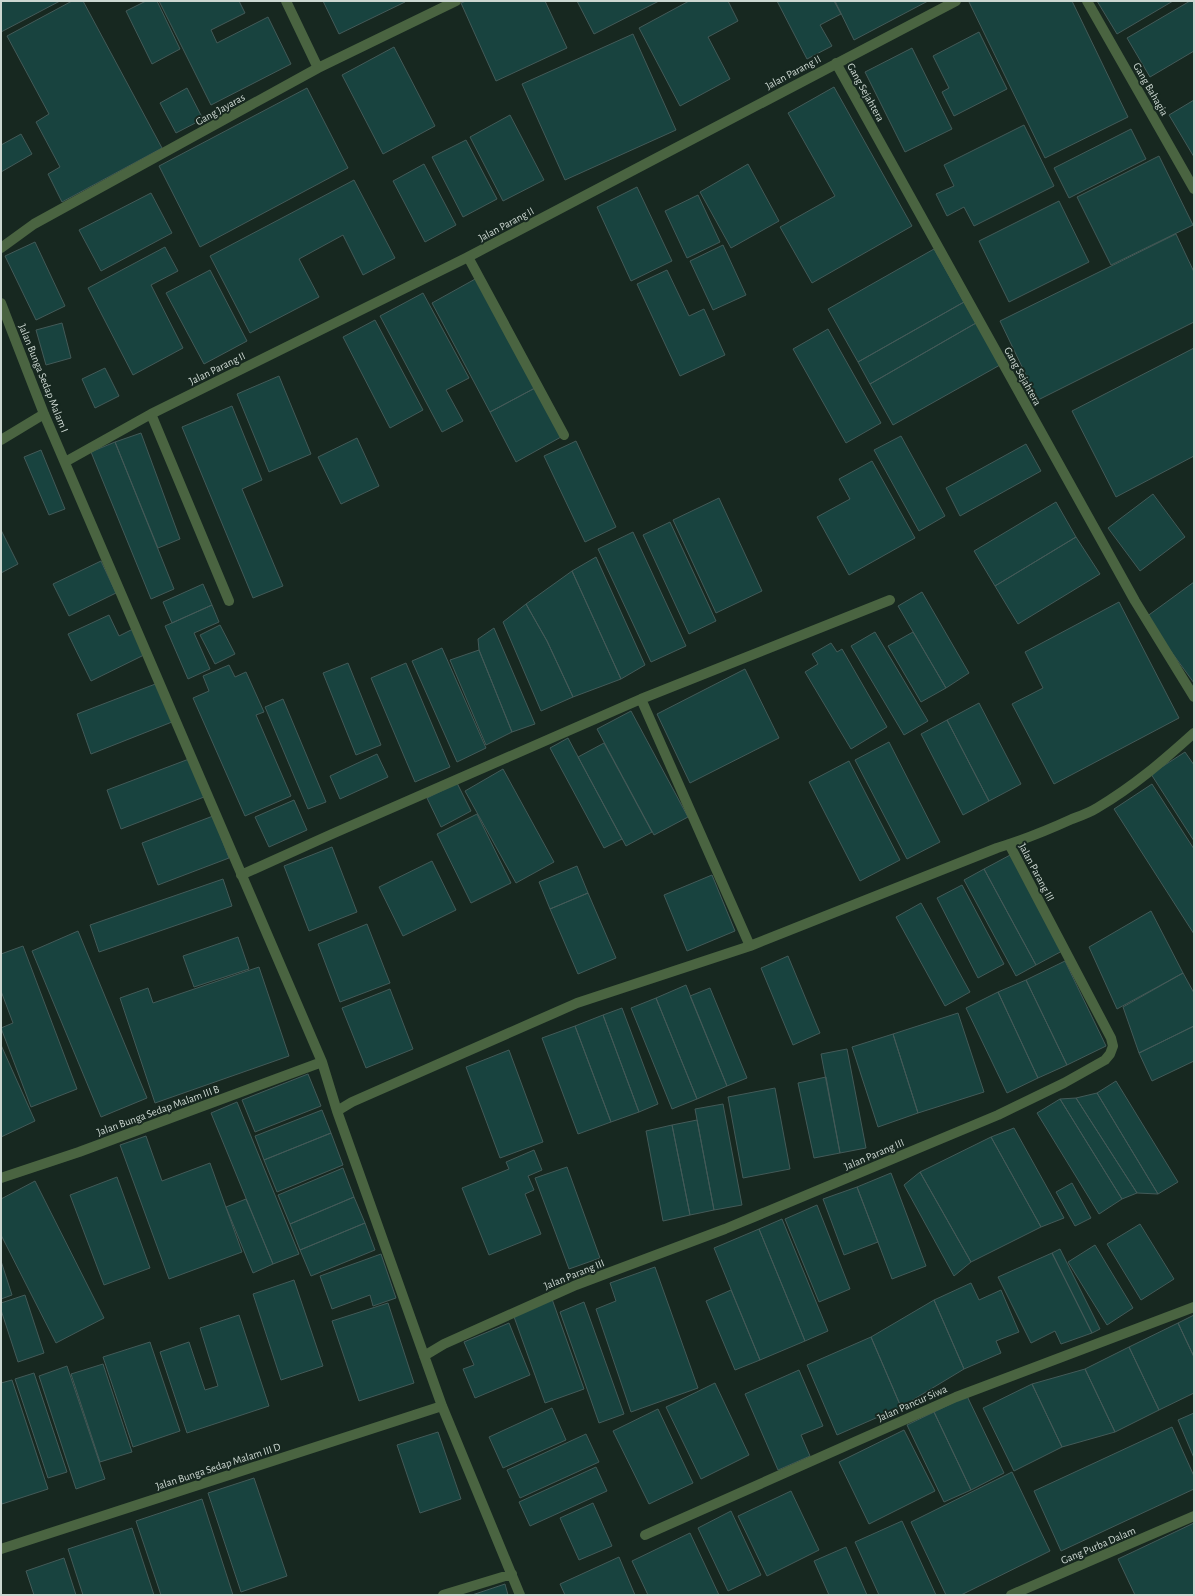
<svg xmlns="http://www.w3.org/2000/svg" width="1195" height="1596" font-family="'Alegreya Sans',sans-serif">
  <rect width="100%" height="100%" fill="#172820"/>
  <path fill="#18433f" stroke="#435a58" d="M1 1H60L1 32Z
    M72 1H83L162 148 62 202 48 174 60 167 36 122 49 114 7 36Z
    M146 1H157L180 49 152 64 126 11Z
    M159 1H239L245 13 211 30 217 43 268 17 291 64 211 105Z
    M323 1H405V2L339 34Z
    M466 1H545L567 48 496 81 461 3Z
    M577 1H659L594 34Z
    M689 1H728L738 21 708 37 730 79 680 106 639 28Z
    M777 1H834L841 14 820 25 832 46 807 59Z
    M835 1H928L854 40Z
    M970 1H1072L1128 117 1045 158 969 2Z
    M1097 1H1173L1117 34Z
    M1190 1H1194V51L1150 77 1127 38Z
    M979 32 1007 89 954 116 942 92 949 88 933 56Z
    M633 34 676 130 565 180 522 84Z
    M394 47 435 126 383 154 342 75Z
    M912 48 952 129 905 152 865 72Z
    M834 87 912 226 812 283 780 227 835 196 788 113Z
    M187 88 203 119 176 133 160 103Z
    M307 88 348 168 200 247 159 166Z
    M1194 100V157L1169 115Z
    M510 115 544 180 503 201 470 137Z
    M1024 125 1054 186 974 226 964 207 947 216 936 194 954 186 944 165Z
    M1131 129 1146 159 1069 198 1054 168Z
    M21 134 32 154 1 172V145Z
    M466 140 497 199 463 217 432 157Z
    M1159 156 1193 225 1111 265 1077 197Z
    M424 164 456 225 425 242 393 181Z
    M748 164 779 221 731 248 700 192Z
    M354 180 395 258 363 275 343 235 299 259 319 297 250 333 210 256Z
    M637 187 672 261 631 281 597 207Z
    M151 193 172 233 101 271 79 230Z
    M698 195 720 242 687 258 665 211Z
    M1059 201 1089 262 1009 302 979 241Z
    M1176 234 1194 272V322L1038 400 1000 321Z
    M35 242 65 306 36 320 5 256Z
    M723 245 746 295 713 310 690 261Z
    M165 247 178 271 151 285 183 348 133 375 88 288Z
    M934 249 964 302 858 362 828 309Z
    M210 270 247 341 204 364 166 293Z
    M667 270 689 316 704 309 725 355 680 376 637 284Z
    M477 278 535 388 490 412 432 303Z
    M423 293 469 378 446 390 463 421 442 432 380 316Z
    M964 302 976 323 870 384 858 362Z
    M375 320 423 410 390 428 343 337Z
    M62 323 71 358 46 365 36 330Z
    M976 323 1000 365 893 425 870 384Z
    M828 329 881 423 846 443 793 349Z
    M1194 348V456L1116 497 1072 411Z
    M105 368 119 396 95 408 82 379Z
    M279 376 311 454 269 472 237 394Z
    M535 388 561 437 516 462 490 412Z
    M232 406 262 480 242 489 283 586 253 598 182 427Z
    M141 433 180 539 158 548 115 442Z
    M901 436 945 516 919 531 874 450Z
    M357 438 379 486 341 504 318 457Z
    M576 441 616 527 585 542 544 456Z
    M115 442 174 589 151 599 91 452Z
    M1026 444 1041 471 960 516 946 488Z
    M41 450 65 509 49 515 24 457Z
    M872 461 915 538 849 575 817 517 850 499 839 479Z
    M1153 494 1185 537 1140 571 1108 528Z
    M719 498 762 591 716 613 673 520Z
    M1056 502 1076 537 995 586 974 551Z
    M670 522 716 621 689 634 643 535Z
    M1 530 18 564 1 573Z
    M633 532 686 646 651 662 598 549Z
    M1076 537 1100 574 1018 624 995 586Z
    M596 557 645 665 621 679 572 571Z
    M101 561 116 593 69 616 53 584Z
    M572 571 621 679 573 697 547 641 526 604Z
    M1194 582V683L1146 617Z
    M203 584 212 605 172 623 163 602Z
    M922 592 969 673 946 688 898 606Z
    M1119 602 1179 718 1054 784 1012 704 1043 688 1025 652Z
    M526 604 547 641 573 697 541 711 503 622Z
    M212 605 219 622 194 633 210 669 188 679 165 626Z
    M109 615 119 636 133 629 146 654 91 681 68 634Z
    M220 625 235 654 215 664 200 635Z
    M494 628 535 724 512 732 479 650 478 639Z
    M875 632 928 721 904 735 851 646Z
    M913 632 946 688 921 702 888 646Z
    M831 643 837 652 842 649 887 727 851 749 805 672 818 664 812 654Z
    M442 648 486 748 457 762 412 661Z
    M479 650 512 732 486 745 450 660Z
    M348 663 381 745 356 755 323 673Z
    M406 663 450 767 415 782 371 678Z
    M229 665 235 677 246 672 264 712 256 715 291 796 245 816 193 698 209 691 203 676Z
    M745 669 779 738 690 783 657 714Z
    M158 683 172 722 91 754 77 714Z
    M283 699 326 802 308 809 265 707Z
    M979 703 1021 784 989 801 947 720Z
    M631 711 688 817 654 835 597 729Z
    M947 720 989 801 963 815 921 734Z
    M568 738 622 839 604 848 550 748Z
    M889 742 940 842 907 859 855 760Z
    M604 743 652 832 626 846 578 757Z
    M1185 752 1194 765V841L1151 774Z
    M377 754 388 777 340 799 330 776Z
    M189 759 204 797 121 829 107 790Z
    M849 761 900 860 860 881 809 782Z
    M503 769 554 862 516 883 465 791Z
    M457 783 471 811 441 827 427 798Z
    M1152 784 1194 849V934L1114 809Z
    M294 800 307 830 269 847 255 817Z
    M477 814 511 883 471 903 437 834Z
    M213 816 229 858 158 885 142 843Z
    M332 847 357 912 309 931 284 866Z
    M1012 854 1064 950 1036 965 984 869Z
    M432 861 456 910 403 936 379 887Z
    M577 866 588 893 550 909 539 882Z
    M984 869 1036 965 1016 976 964 880Z
    M712 875 735 931 687 951 664 895Z
    M223 879 232 906 99 952 90 925Z
    M962 885 1004 964 978 978 937 898Z
    M588 893 616 958 578 974 550 909Z
    M921 903 970 992 945 1006 896 917Z
    M1151 911 1183 973 1117 1009 1089 947Z
    M367 924 390 983 340 1002 318 944Z
    M78 931 147 1098 101 1117 32 951Z
    M238 937 249 969 194 987 183 956Z
    M23 946 77 1089 31 1107 1 1028 13 1023 1 991V954Z
    M788 956 820 1033 793 1045 761 968Z
    M1065 961 1106 1046 1067 1065 1026 980Z
    M259 967 289 1056 155 1103 120 998 148 988 153 1003Z
    M1183 973 1194 993V1026L1139 1053 1123 1007Z
    M1026 980 1067 1065 1038 1078 998 992Z
    M686 985 727 1086 697 1099 656 998Z
    M710 988 747 1078 727 1086 690 996Z
    M390 989 413 1049 366 1068 342 1008Z
    M998 992 1038 1078 1007 1093 966 1008Z
    M656 998 697 1099 672 1109 631 1008Z
    M622 1008 658 1104 639 1112 603 1015Z
    M958 1013 984 1092 918 1113 893 1034Z
    M603 1015 639 1112 611 1122 575 1026Z
    M575 1026 611 1122 578 1134 542 1038Z
    M1194 1026V1061L1152 1081 1139 1053Z
    M893 1034 918 1113 878 1127 852 1047Z
    M1 1045 35 1121 1 1137Z
    M847 1049 866 1148 840 1153 821 1054Z
    M509 1050 543 1142 500 1158 466 1067Z
    M308 1074 321 1106 255 1132 242 1100Z
    M826 1077 840 1153 814 1158 798 1083Z
    M1116 1081 1178 1182 1158 1194 1097 1093Z
    M775 1088 790 1169 743 1178 728 1097Z
    M1097 1093 1158 1194 1137 1193 1076 1098Z
    M1076 1098 1137 1193 1122 1199 1060 1099Z
    M1060 1099 1122 1199 1099 1214 1037 1113Z
    M237 1102 299 1254 273 1264 211 1113Z
    M723 1104 742 1205 714 1210 695 1109Z
    M322 1110 331 1133 264 1160 255 1136Z
    M697 1120 714 1210 690 1215 672 1125Z
    M672 1125 690 1215 663 1221 646 1131Z
    M1014 1128 1064 1218 1041 1227 991 1137Z
    M331 1133 343 1165 277 1192 264 1160Z
    M146 1136 162 1181 210 1163 242 1252 169 1279 120 1145Z
    M991 1137 1041 1227 971 1262 920 1172Z
    M534 1150 542 1170 528 1176 534 1190 525 1194 541 1234 489 1255 462 1188 509 1169 506 1162Z
    M567 1167 600 1258 569 1269 535 1178Z
    M343 1168 354 1197 290 1224 278 1195Z
    M920 1172 971 1262 954 1276 904 1185Z
    M891 1173 926 1266 892 1279 857 1187Z
    M117 1177 150 1268 104 1285 70 1195Z
    M35 1181 104 1318 56 1343 1 1235V1199Z
    M1072 1183 1091 1218 1075 1226 1056 1192Z
    M857 1187 878 1242 844 1255 823 1199Z
    M354 1197 365 1223 300 1250 290 1224Z
    M246 1199 273 1264 253 1273 226 1207Z
    M817 1205 850 1289 819 1302 785 1219Z
    M782 1219 828 1331 805 1341 759 1229Z
    M365 1223 375 1250 311 1276 300 1250Z
    M1140 1224 1174 1279 1141 1300 1107 1244Z
    M759 1229 805 1341 760 1360 714 1248Z
    M1095 1245 1133 1308 1107 1325 1068 1262Z
    M1060 1249 1100 1329 1092 1333 1052 1253Z
    M1052 1253 1092 1333 1061 1344 1055 1331 1031 1343 998 1277Z
    M381 1254 396 1298 373 1306 370 1295 332 1309 320 1276Z
    M1 1261 12 1295 1 1299Z
    M655 1267 698 1388 631 1412 596 1309 616 1301 610 1283Z
    M294 1280 323 1366 281 1380 253 1294Z
    M971 1283 979 1300 1001 1290 1019 1332 996 1341 1001 1353 964 1369 934 1300Z
    M731 1290 760 1360 735 1370 706 1301Z
    M25 1295 44 1353 18 1362 1 1310V1303Z
    M552 1299 584 1389 545 1403 513 1314Z
    M934 1300 964 1369 901 1407 871 1337Z
    M584 1302 624 1414 599 1423 560 1312Z
    M388 1303 414 1383 359 1401 332 1321Z
    M239 1315 269 1406 187 1433 160 1352 189 1342 205 1390 218 1386 200 1328Z
    M1194 1315V1357L1178 1323Z
    M509 1323 530 1375 475 1398 463 1369 474 1365 464 1342Z
    M1178 1323 1194 1357V1393L1159 1410 1129 1347Z
    M871 1337 901 1407 837 1435 807 1365Z
    M150 1342 180 1431 133 1447 103 1357Z
    M1129 1347 1159 1410 1115 1432 1085 1369Z
    M103 1364 132 1452 100 1462 71 1374Z
    M67 1366 105 1479 76 1489 39 1376Z
    M1085 1369 1115 1432 1062 1447 1032 1384Z
    M799 1370 823 1426 801 1435 810 1456 778 1470 745 1394Z
    M34 1373 67 1472 48 1478 15 1379Z
    M12 1380 48 1489 2 1504 1 1500V1383Z
    M715 1383 749 1455 701 1479 666 1407Z
    M1032 1384 1062 1447 1014 1471 983 1408Z
    M967 1396 1004 1473 971 1490 934 1412Z
    M552 1408 566 1440 503 1468 489 1437Z
    M658 1409 693 1483 649 1504 613 1431Z
    M934 1412 971 1490 944 1502 907 1425Z
    M1194 1413V1458L1178 1420Z
    M1172 1427 1194 1476V1489L1061 1551 1034 1491Z
    M904 1430 935 1491 869 1524 839 1462Z
    M438 1432 461 1499 420 1513 397 1445Z
    M586 1434 599 1462 520 1498 507 1470Z
    M596 1467 607 1491 530 1526 519 1502Z
    M1012 1472 1050 1551 961 1595H946L911 1522Z
    M254 1478 287 1576 241 1592 208 1493Z
    M791 1491 819 1550 767 1576 738 1516Z
    M202 1499 233 1595H161L136 1521Z
    M593 1503 612 1546 579 1560 560 1518Z
    M731 1511 761 1575 728 1591 698 1528Z
    M902 1521 936 1595H879L855 1542Z
    M1194 1523V1595H1135L1118 1559Z
    M132 1528 154 1595H83L68 1549Z
    M690 1533 719 1595H648L632 1561Z
    M846 1547 867 1595H829L814 1561Z
    M619 1557 635 1595H565L560 1584Z
    M64 1558 76 1595H34L26 1571Z
    M505 1584 508 1595H472Z"/>
  <g fill="none" stroke-linecap="round" stroke-linejoin="round">
    <path stroke="#4a6441" stroke-width="10" d="M286 1 318 68
      M1087 1 1194 189
      M836 63 1135 601 1194 697
      M1 248 34 224 318 68 456 1
      M468 257 564 435
      M1 303 44 414 322 1062 337 1111 442 1406 520 1595
      M151 414 229 601
      M1 440 44 414
      M65 462 151 414 468 257 956 1
      M641 699 750 946
      M241 875 332 834 641 699 890 600
      M337 1111 352 1102 577 1003 750 946 997 848C1023 840 1048 830 1072 819 1080 816 1089 813 1097 808 1134 786 1163 761 1194 733
      M1 1178 79 1152 322 1062
      M424 1356 444 1344 576 1285 725 1229 998 1115 1064 1083 1105 1060 1110 1054 1113 1046 1111 1038 1009 844
      M645 1535 956 1397 1194 1307
      M1 1549 442 1406
      M443 1595 512 1574
      M1011 1595 1194 1516"/>
  </g>
  <g text-anchor="middle" stroke-width="4" stroke-linejoin="round" paint-order="stroke">
    <g font-size="11" fill="#ccd7d1" stroke="#172820">
      <text transform="translate(793 72) rotate(-28)" y="4">Jalan Parang II</text>
      <text transform="translate(1151 89) rotate(60)" y="4">Gang Bahagia</text>
      <text transform="translate(866 92) rotate(61)" y="4">Gang Sejahtera</text>
      <text transform="translate(220 109) rotate(-29)" y="4">Gang Jayaras</text>
      <text transform="translate(506 224) rotate(-28)" y="4">Jalan Parang II</text>
      <text transform="translate(217 368) rotate(-26)" y="4">Jalan Parang II</text>
      <text transform="translate(1023 376) rotate(61)" y="4">Gang Sejahtera</text>
      <text transform="translate(44 378) rotate(68)" y="4">Jalan Bunga Sedap Malam I</text>
      <text transform="translate(1037 872) rotate(62)" y="4">Jalan Parang III</text>
      <text transform="translate(158 1110) rotate(-20)" y="4">Jalan Bunga Sedap Malam III B</text>
      <text transform="translate(874 1154) rotate(-23)" y="4">Jalan Parang III</text>
      <text transform="translate(574 1274) rotate(-22)" y="4">Jalan Parang III</text>
      <text transform="translate(912 1403) rotate(-24)" y="4">Jalan Pancur Siwa</text>
      <text transform="translate(218 1466) rotate(-18)" y="4">Jalan Bunga Sedap Malam III D</text>
      <text transform="translate(1098 1545) rotate(-23)" y="4">Gang Purba Dalam</text>
    </g>
  </g>
  <rect width="1195" height="1596" fill="none" stroke="#ccd7d1" stroke-width="4"/>
</svg>
